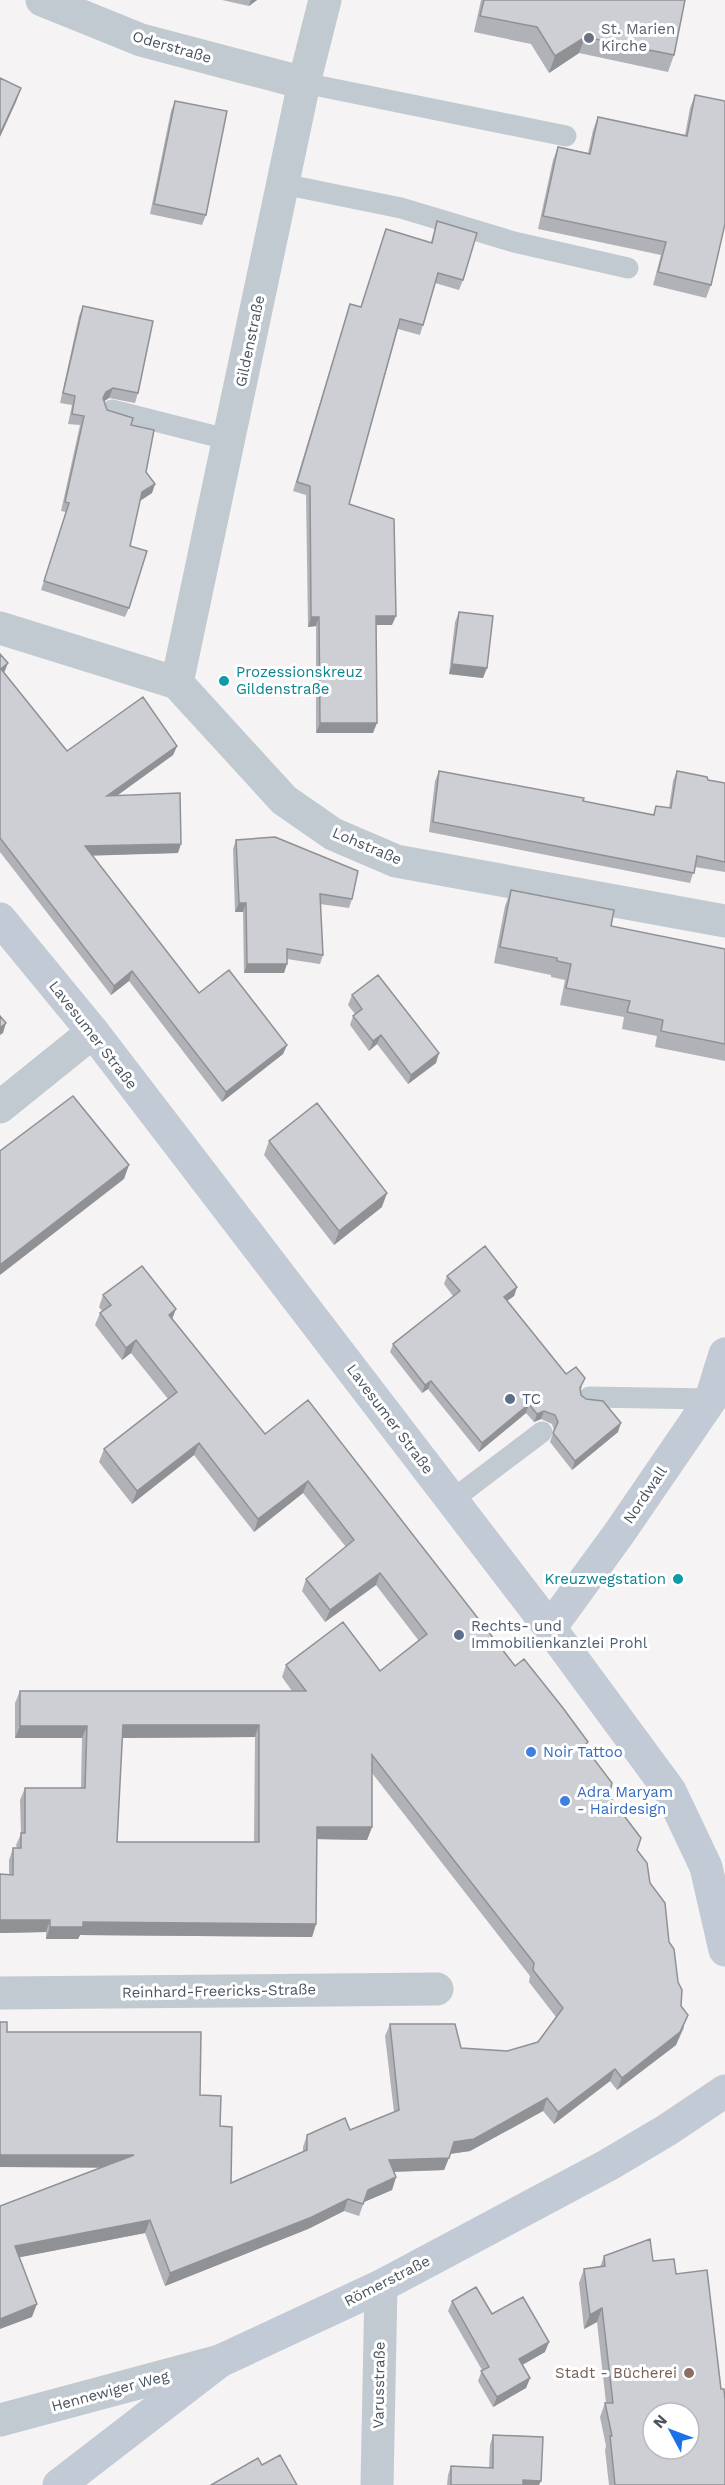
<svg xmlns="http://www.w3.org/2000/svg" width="725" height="2485" font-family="'Work Sans',sans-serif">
  <rect width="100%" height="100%" fill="#f5f3f3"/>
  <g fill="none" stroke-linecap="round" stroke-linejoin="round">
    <path stroke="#c1cad1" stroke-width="21" d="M304 83 566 136
      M283 184 401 208 514 242 628 268
      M112 410 230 440
      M589 1397 711 1399
      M452 1500 542 1432"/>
    <path stroke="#c1cad1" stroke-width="33" d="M42 0 141 40 304 83
      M0 628 177 683 284 800 333 834 396 861 725 921
      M177 683 304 83 325 0
      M0 1107 93 1032
      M0 1993 437 1989
      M0 2420 220 2361
      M377 2485 381 2286"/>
    <path stroke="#c1cad5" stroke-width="33" d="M0 919 93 1032 550 1628 670 1791 706 1867 725 1950
      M550 1628 620 1532 711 1399 725 1354
      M59 2485 220 2361 381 2286 608 2165 667 2130 725 2091"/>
  </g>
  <path fill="#b0b2b7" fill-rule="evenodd" d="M222 0H257L249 6Z
    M481 0H685L674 55 668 72 579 53 549 73 531 44 474 32Z
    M695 95 711 285 706 298 653 285 661 255 538 229 553 160 558 147 588 153 593 130 598 117 685 135 690 108Z
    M175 101 206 215 202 225 150 214 171 111Z
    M437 221 463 280 459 290 435 283 420 335 398 329 349 504 392 625H376L373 733H316V626L308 627 306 495 293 491 350 304 360 307 431 242Z
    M83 306 138 393 135 403 109 398 104 401 107 410 131 425 146 472 155 484 152 493 140 501 130 546 129 608 125 617 41 590 66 512 61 511 80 425 68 424 72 405 60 403 79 316Z
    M459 612 483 678 449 674 455 622Z
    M0 654 4 673 67 751 177 746 173 755 118 795 178 853 92 855 199 993 287 1045 283 1054 222 1102 129 981 111 995 0 852Z
    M439 771 583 801 653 815 656 806 669 808 673 781 677 771 708 780 725 783V872L695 867 690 883 429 832 435 781Z
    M236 840 352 899 349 908 320 904 323 955 320 964 287 959 284 973H244L243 912H235L233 849Z
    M511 890 611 926 725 949V1061L655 1047 657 1036 622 1029 624 1017 560 1005 565 980 551 977V975L494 963 505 906Z
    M352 995 436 1063 408 1084 377 1044 369 1051 350 1025 353 1016 355 1014 348 1005Z
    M269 1141 382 1207 334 1245 264 1155Z
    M447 1276 517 1287 514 1296 507 1301 566 1374 582 1387 580 1390 581 1395 618 1432 572 1470 550 1442 554 1430 552 1424 541 1419 534 1422 526 1413 479 1452 428 1389 422 1393 390 1352 393 1344 453 1296 444 1284Z
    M103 1295 172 1319 265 1434 515 1666 586 1749 637 1850 650 1883 669 1942 678 1982 684 2028 676 2045 617 2090 610 2081 554 2124 543 2111 470 2151 450 2154 444 2170 394 2172 396 2177 392 2190 364 2202 359 2216 344 2211 308 2229 165 2286 145 2233 19 2257 32 2317 0 2206 102 2168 7 2032 200 2095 220 2126 231 2183 303 2152V2147L307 2135 350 2130 394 2112 385 2036 390 2024 461 2048 507 2051 538 2042 556 2017 529 1982 530 1976 372 1773V1827L367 1840 317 1839 316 1924 312 1937 80 1935 78 1939H46V1932L0 1933V1874L9 1875V1860L13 1848H17L16 1845 21 1834 20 1800 25 1788H81L82 1738H15V1703L20 1691H292L282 1677 286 1665 380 1671 419 1641 376 1585 325 1622 302 1591 306 1579 346 1547 303 1493 254 1532 194 1455 132 1504 99 1462 104 1449 168 1399 131 1353 122 1360 95 1325 100 1313 102 1311 99 1307ZM255 1737 254 1842H117L122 1738Z
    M604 2256 653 2261 676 2274 725 2485H609L605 2450 606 2446 600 2417 605 2403H606L597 2322 584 2329 579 2283 584 2269 600 2267Z
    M452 2301 492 2314 545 2352 522 2365 530 2378 526 2388 493 2407 478 2381 482 2370 448 2311Z
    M493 2435 539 2485H447L448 2475 451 2466 489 2468 490 2445Z"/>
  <path fill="#909195" d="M251 0H257L249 6Z
    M585 37 579 53 549 73 555 56Z
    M21 88 16 102 0 137V134Z
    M113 388 109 398 103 402V398L106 392Z
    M155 484 152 493 138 502 142 492Z
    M376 616H396L392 625H373Z
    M311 617H319L316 626 308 627Z
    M8 663 4 673 1 669Z
    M452 664 487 668 483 678 449 674Z
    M320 723H377L373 733H316Z
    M177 746 173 755 104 805 107 796Z
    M181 844 178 853 81 856 85 846Z
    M239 903H246L243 912H235Z
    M247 964H287L284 973H244Z
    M132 971 129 981 111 995 114 986Z
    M6 1023 3 1033 0 1035V1028Z
    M381 1035 377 1044 369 1051 373 1041Z
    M287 1045 283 1054 222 1102 226 1092Z
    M439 1053 436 1063 408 1084 411 1075Z
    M129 1165 124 1179 0 1275V1265Z
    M387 1193 382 1207 334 1245 339 1231Z
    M517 1287 514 1296 501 1305 504 1297Z
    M176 1309 171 1322 169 1315Z
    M136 1340 131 1353 122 1360 126 1348Z
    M431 1381 428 1389 422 1393 425 1385Z
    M529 1404 526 1413 479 1452 482 1443Z
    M544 1411 541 1419 534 1422 537 1414Z
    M621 1423 618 1432 572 1470 575 1461Z
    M199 1443 194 1455 132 1504 137 1491Z
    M308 1481 303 1493 254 1532 258 1519Z
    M380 1573 376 1585 325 1622 330 1610Z
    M123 1725H259L255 1737 118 1738Z
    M20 1726H87L82 1738H15Z
    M317 1827H372L367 1840 313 1839Z
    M0 1920H50L46 1932 0 1933Z
    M83 1922 316 1924 312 1937 80 1935 78 1939H46L50 1927Z
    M688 2015 676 2045 617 2090 622 2078Z
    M615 2069 610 2081 554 2124 558 2112Z
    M547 2098 543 2111 470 2151 449 2154 454 2142Z
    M0 2155H134L130 2168 0 2167Z
    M449 2158 444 2170 384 2172 389 2160Z
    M396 2177 392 2190 364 2202 368 2190Z
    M348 2199 344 2211 308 2229 165 2286 170 2273Z
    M150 2220 145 2233 11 2259 15 2246Z
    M37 2304 32 2317 0 2329V2319Z
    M602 2308 597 2322 584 2329 590 2315Z
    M549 2342 545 2352 515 2369 519 2359Z
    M530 2378 526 2388 493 2407 497 2397Z
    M523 2480 541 2481 539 2485H521Z"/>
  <path fill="#cdcfd5" stroke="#909195" stroke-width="1.5" fill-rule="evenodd" d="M484 0H685L674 55 585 37 555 56 537 27 480 16Z
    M0 78 21 88 0 134Z
    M695 95 725 101V224L711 285 658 272 666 242 543 216 558 147 590 154 598 117 687 136Z
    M175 101 227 111 206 215 154 204Z
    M437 221 477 233 463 280 438 273 423 325 400 319 349 504 394 519 396 616H376L377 723H320L319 617H311L310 486 297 482 350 304 361 307 386 229 432 243Z
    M83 306 153 321 138 393 113 388 106 392 103 398 107 410 133 418 131 425 154 430 146 472 155 484 142 492 130 546 147 551 129 608 44 581 69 503 65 502 84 416 72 414 75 396 63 393Z
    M459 612 493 616 487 668 452 664Z
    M0 654 8 663 1 669 67 751 143 697 177 746 107 796 180 793 181 844 85 846 199 993 229 970 287 1045 226 1092 132 971 114 986 0 838Z
    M439 771 584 798 583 801 654 815 656 806 671 808 677 771 707 777 708 780 725 783V862L697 856 694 873 433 822Z
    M275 837 358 871 352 899 320 894 323 955 287 949V964H247L246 903H239L236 840Z
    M511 890 614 910 611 926 725 949V1044L661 1031 663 1020 627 1012 630 1001 566 988 571 964 557 961V958L500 947Z
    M378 975 439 1053 411 1075 381 1035 373 1041 353 1016 362 1009 352 995Z
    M0 1016 6 1023 0 1028Z
    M73 1096 129 1165 0 1265V1151Z
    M317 1103 387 1193 339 1231 269 1141Z
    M485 1246 517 1287 504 1297 566 1374 576 1367 585 1378 580 1388 581 1395 586 1399 603 1401 621 1423 575 1461 553 1433 558 1422 555 1415 544 1411 537 1414 529 1404 482 1443 431 1381 425 1385 393 1344 460 1291 447 1276Z
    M142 1266 176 1309 169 1315 265 1434 308 1400 515 1666 524 1659 563 1708 588 1742 584 1746 612 1783 609 1796 641 1838 637 1850 647 1863 650 1883 665 1903 669 1942 674 1949 678 1982 682 1990 681 2006 688 2015 680 2032 622 2078 615 2069 558 2112 547 2098 474 2139 454 2142 449 2158 389 2160 396 2177 368 2190 363 2204 348 2199 312 2217 170 2273 150 2220 15 2246 37 2304 0 2319V2206L134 2155H0V2022H7V2032H201L200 2095 221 2096 220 2126 232 2127 231 2183 307 2150V2135L345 2118 350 2130 399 2110 390 2024H455L461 2048 507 2051 538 2042 563 2008 533 1970 534 1963 372 1755V1827H317L316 1924 83 1922V1927H50V1920H0V1874L13 1875V1848H21V1833H25V1788H85L87 1726H20V1691H306L286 1665 343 1622 380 1671 427 1634 380 1573 330 1610 306 1579 354 1540 308 1481 258 1519 199 1443 137 1491 104 1449 177 1392 136 1340 126 1348 100 1313 111 1305 103 1295ZM123 1725H259V1842H117Z
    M650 2239 653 2261 674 2259 676 2274 707 2270 721 2389H724L725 2401V2485H615L610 2436H612L605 2403H613L602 2308 590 2315 584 2269 605 2266 604 2256ZM653 2413H689V2449H653Z
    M476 2287 492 2314 523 2297 549 2342 519 2359 530 2378 497 2397 481 2371 489 2367 452 2301Z
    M493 2435 543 2437 541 2481 523 2480V2485H451V2466L493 2468Z
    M280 2455 297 2485H211L258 2458 262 2465Z"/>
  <circle fill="#6b7280" stroke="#fff" stroke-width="2" cx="589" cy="38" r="6"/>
  <g fill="#0f9aa8" stroke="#fff" stroke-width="2">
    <circle cx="224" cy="681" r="6"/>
    <circle cx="678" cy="1579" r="6"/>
  </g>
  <g fill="#5c6f8a" stroke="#fff" stroke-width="2">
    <circle cx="510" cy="1399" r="6"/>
    <circle cx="459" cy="1635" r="6"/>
  </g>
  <g fill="#3f7fe0" stroke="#fff" stroke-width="2">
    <circle cx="531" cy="1752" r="6"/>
    <circle cx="565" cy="1801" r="6"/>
  </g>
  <circle fill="#8d6e63" stroke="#fff" stroke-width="2" cx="689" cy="2373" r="6"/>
  <g text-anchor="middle" stroke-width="6" stroke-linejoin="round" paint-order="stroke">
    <g font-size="15" fill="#5b616d" stroke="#fff" text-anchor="start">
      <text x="601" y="34">St. Marien<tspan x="601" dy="17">Kirche</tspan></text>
    </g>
    <g font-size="15" fill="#4a5560" stroke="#fff">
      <text transform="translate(172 47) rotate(16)" y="5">Oderstraße</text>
      <text transform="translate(250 341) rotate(-78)" y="5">Gildenstraße</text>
      <text transform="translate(367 846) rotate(23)" y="5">Lohstraße</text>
      <text transform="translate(93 1035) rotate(52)" y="5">Lavesumer Straße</text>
      <text transform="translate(390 1419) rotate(53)" y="5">Lavesumer Straße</text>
      <text transform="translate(645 1495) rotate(-56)" y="5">Nordwall</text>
      <text transform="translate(219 1991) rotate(-1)" y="5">Reinhard-Freericks-Straße</text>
      <text transform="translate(387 2281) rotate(-27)" y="5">Römerstraße</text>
      <text transform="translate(379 2385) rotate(-89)" y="5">Varusstraße</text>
      <text transform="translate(110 2391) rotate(-15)" y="5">Hennewiger Weg</text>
    </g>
    <g font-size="15" fill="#0d838f" stroke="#fff" text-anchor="start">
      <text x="236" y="677">Prozessionskreuz<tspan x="236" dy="17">Gildenstraße</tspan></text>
      <text x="666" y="1584" text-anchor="end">Kreuzwegstation</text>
    </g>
    <g font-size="15" fill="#4e5e75" stroke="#fff" text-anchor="start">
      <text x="522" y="1404">TC</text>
      <text x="471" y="1631">Rechts- und<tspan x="471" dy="17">Immobilienkanzlei Prohl</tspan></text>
    </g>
    <g font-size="15" fill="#366cbe" stroke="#fff" text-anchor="start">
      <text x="543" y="1757">Noir Tattoo</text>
      <text x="577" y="1797">Adra Maryam<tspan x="577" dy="17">- Hairdesign</tspan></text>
    </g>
    <g font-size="15" fill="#785e54" stroke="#fff" text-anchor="end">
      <text x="677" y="2378">Stadt - Bücherei</text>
    </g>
  </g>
  <g transform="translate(671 2431) rotate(311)"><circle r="28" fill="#ffffff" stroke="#b7bbbf" stroke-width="1.5"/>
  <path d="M0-4.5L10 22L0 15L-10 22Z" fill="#1b71e6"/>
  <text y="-9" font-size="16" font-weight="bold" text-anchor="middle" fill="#4a5560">N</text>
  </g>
</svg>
